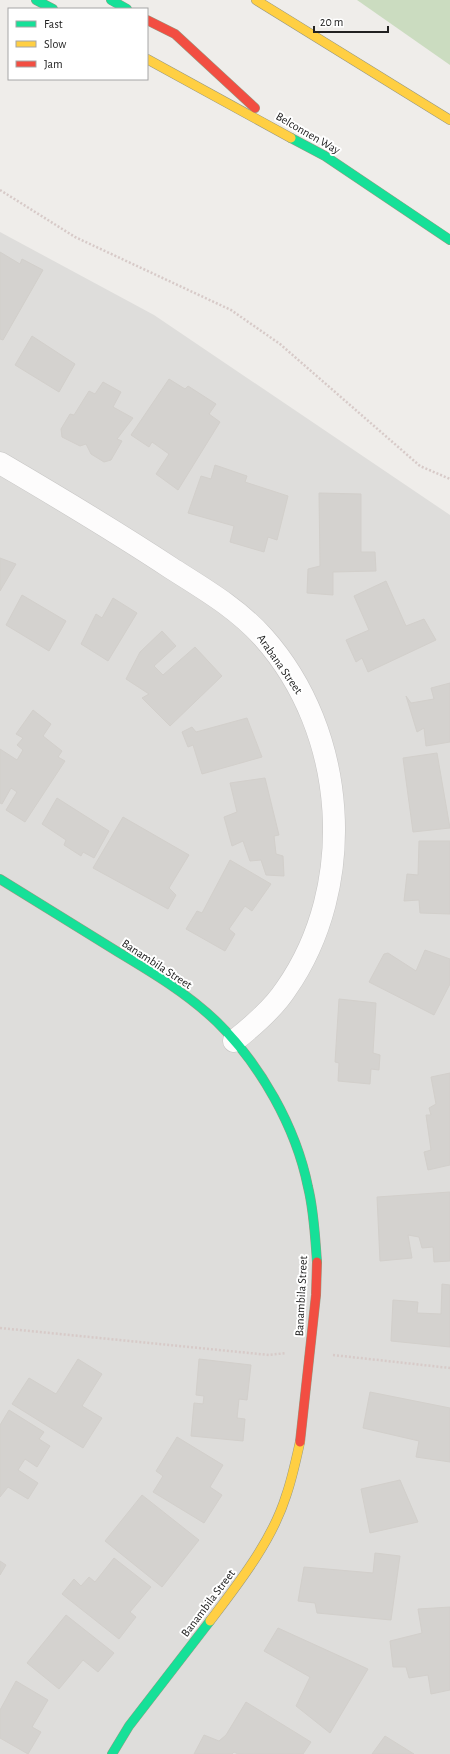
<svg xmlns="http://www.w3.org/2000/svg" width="450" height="1754" font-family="'Alegreya Sans',sans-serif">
  <rect width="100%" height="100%" fill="#efedea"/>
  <path fill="#dedddb" d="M0 232 154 315 450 515V1754H0Z"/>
  <path fill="#cbdcc0" d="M357 0H450V65Z"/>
  <path fill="#d4d2cf" stroke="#d2cfcb" d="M0 252 20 264 22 259 43 270 3 340 0 339Z
    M32 336 75 364 59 392 15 365Z
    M169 379 185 389 188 386 216 404 209 414 220 422 178 490 156 474 169 454 152 442 149 447 131 435Z
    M103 382 121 392 113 407 133 418 117 439 122 441 111 460 104 462 91 454 86 444 80 446 62 437 61 429 70 414 74 415 89 391 95 394Z
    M215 465 247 476 245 482 288 496 277 540 268 537 264 552 230 542 234 526 188 513 201 476 211 479Z
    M319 493 361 494V552H375L376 571 333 572V595L307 593 308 569 320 566Z
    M0 558 16 564 0 591Z
    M386 581 406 626 424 619 436 640 368 672 362 658 356 662 346 640 369 630 354 596Z
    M22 595 66 621 49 651 6 625Z
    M113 598 137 613 108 661 81 644 96 614 102 618Z
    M162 631 176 646 154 666 163 675 195 647 222 676 170 726 142 698 149 694 126 679 140 652Z
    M450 683V742L426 746 424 728 417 732 406 696 411 703 434 699 431 688Z
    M33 710 51 724 43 736 62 751 58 757 65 761 25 822 6 810 17 792 11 788 2 804 0 803V749L17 760 23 750 17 745 23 738 16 734Z
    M247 718 262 757 202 774 193 745 188 747 182 732 192 727 196 732Z
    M437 753 450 828 413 832 403 758Z
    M265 778 279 835 274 836 276 854 283 856 284 876 266 875 261 860 250 861 243 841 232 846 224 817 237 812 230 783Z
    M57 798 109 831 94 858 83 852 81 856 64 845 66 840 42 824Z
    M123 817 189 855 169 888 176 895 168 909 93 868Z
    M419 841H450V914L420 913 419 900 404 901 407 874 418 875Z
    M230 860 271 884 252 911 245 906 229 929 235 934 225 951 186 929 197 911 202 913Z
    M425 950 450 959V984L434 1015 369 982 384 954 388 953 416 971Z
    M339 999 376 1003 373 1053 380 1055 379 1070 371 1069 370 1084 338 1081 339 1063 335 1062Z
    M450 1073V1165L428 1170 424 1152 431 1150 426 1115H431L429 1108 436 1104 431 1077Z
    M450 1192V1261L434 1262 433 1247 422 1248 419 1237 408 1235 412 1258 380 1261 377 1197Z
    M442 1284 450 1285V1347L391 1341 393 1300 418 1302 417 1313 441 1314Z
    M78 1359 102 1374 82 1406 102 1418 83 1448 12 1404 29 1378 56 1394Z
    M199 1359 251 1365 247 1400 239 1399 237 1418 245 1419 243 1441 191 1436 194 1403 203 1404 204 1396 196 1395Z
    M370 1392 450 1408V1462L416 1457 419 1441 363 1428Z
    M9 1410 44 1432 39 1439 50 1446 37 1467 25 1459 18 1470 38 1483 28 1499 8 1487 0 1497V1425Z
    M177 1437 223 1465 210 1487 222 1495 204 1523 153 1492 163 1476 156 1471Z
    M400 1480 418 1522 370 1533 361 1489Z
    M142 1495 199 1540 162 1587 105 1541Z
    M375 1553 400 1556 391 1620 317 1613 315 1603 298 1601 304 1567 373 1573Z
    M114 1558 151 1587 130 1612 136 1617 119 1639 62 1594 74 1579 81 1586 89 1577 95 1582Z
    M0 1561 6 1565 0 1575Z
    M450 1607V1690L431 1694 428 1675 409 1678 406 1667H393L390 1641 422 1633 418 1609Z
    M66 1615 114 1653 98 1672 83 1660 59 1689 27 1663Z
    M278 1628 368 1669 330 1733 296 1706 310 1677 264 1651Z
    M16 1681 48 1700 32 1727 41 1732 28 1754 0 1738V1710Z
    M246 1702 311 1742 303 1754H238L234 1752 232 1754H194L204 1735 219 1741 226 1735Z
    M385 1736 414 1754H372Z"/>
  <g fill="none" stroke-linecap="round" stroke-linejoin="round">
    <defs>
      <path id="street" d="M0 463C58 497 115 531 171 568 204 589 237 608 263 637 348 732 358 886 286 989 273 1009 253 1026 234 1041"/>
      <path id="fast" d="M36 0 53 9
        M111 0 127 9
        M291 138 325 156 450 240
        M0 879C39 903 79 928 118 952 153 973 188 994 217 1022 260 1064 296 1127 308 1187 314 1211 315 1236 317 1262
        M112 1754 129 1726 210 1621"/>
      <path id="slow" d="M256 0 450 120
        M147 59 291 138
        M210 1621C238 1584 272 1541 286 1496 292 1479 296 1460 300 1442"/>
      <path id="jam" d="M147 20 175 34 255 108
        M300 1442 316 1295 317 1262"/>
    </defs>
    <use href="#street" stroke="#c6c5c4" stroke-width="23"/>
    <use href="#fast" stroke="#989982" stroke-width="10"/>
    <use href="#slow" stroke="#989982" stroke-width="10"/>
    <use href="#jam" stroke="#989982" stroke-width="10"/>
    <path stroke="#d7cac8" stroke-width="2.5" stroke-dasharray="2 2" stroke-linecap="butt" d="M0 190 75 237 231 310 280 344 420 466 450 479
      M0 1328 269 1355 286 1353
      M333 1355 450 1368"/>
    <use href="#street" stroke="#fdfcfc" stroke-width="22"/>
    <use href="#fast" stroke="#16e098" stroke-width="9"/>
    <use href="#slow" stroke="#ffcf43" stroke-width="9"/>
    <use href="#jam" stroke="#f24e42" stroke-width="9"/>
  </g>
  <g text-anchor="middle" stroke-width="4" stroke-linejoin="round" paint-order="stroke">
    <g font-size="12" fill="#212121" stroke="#fff">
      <text transform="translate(308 133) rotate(30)" y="4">Belconnen Way</text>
      <text transform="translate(280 664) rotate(55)" y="4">Arabana Street</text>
      <text transform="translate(157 964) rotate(33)" y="4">Banambila Street</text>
      <text transform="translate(301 1296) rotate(-87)" y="4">Banambila Street</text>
      <text transform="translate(208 1603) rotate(-53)" y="4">Banambila Street</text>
    </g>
  </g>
  <rect x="8" y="8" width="140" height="72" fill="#ffffff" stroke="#a6a6a6"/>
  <rect x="16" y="21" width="20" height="6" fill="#16e098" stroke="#a6a6a6"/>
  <text x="44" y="28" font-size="12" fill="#212121">Fast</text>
  <rect x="16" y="41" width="20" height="6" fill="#ffcf43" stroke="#a6a6a6"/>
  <text x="44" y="48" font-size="12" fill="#212121">Slow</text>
  <rect x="16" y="61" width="20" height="6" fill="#f24e42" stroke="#a6a6a6"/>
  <text x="44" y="68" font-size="12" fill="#212121">Jam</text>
  <path d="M314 26v6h74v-6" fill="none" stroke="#212121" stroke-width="2"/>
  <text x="320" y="26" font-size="12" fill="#212121" stroke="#ffffff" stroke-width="3" paint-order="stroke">20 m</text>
</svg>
